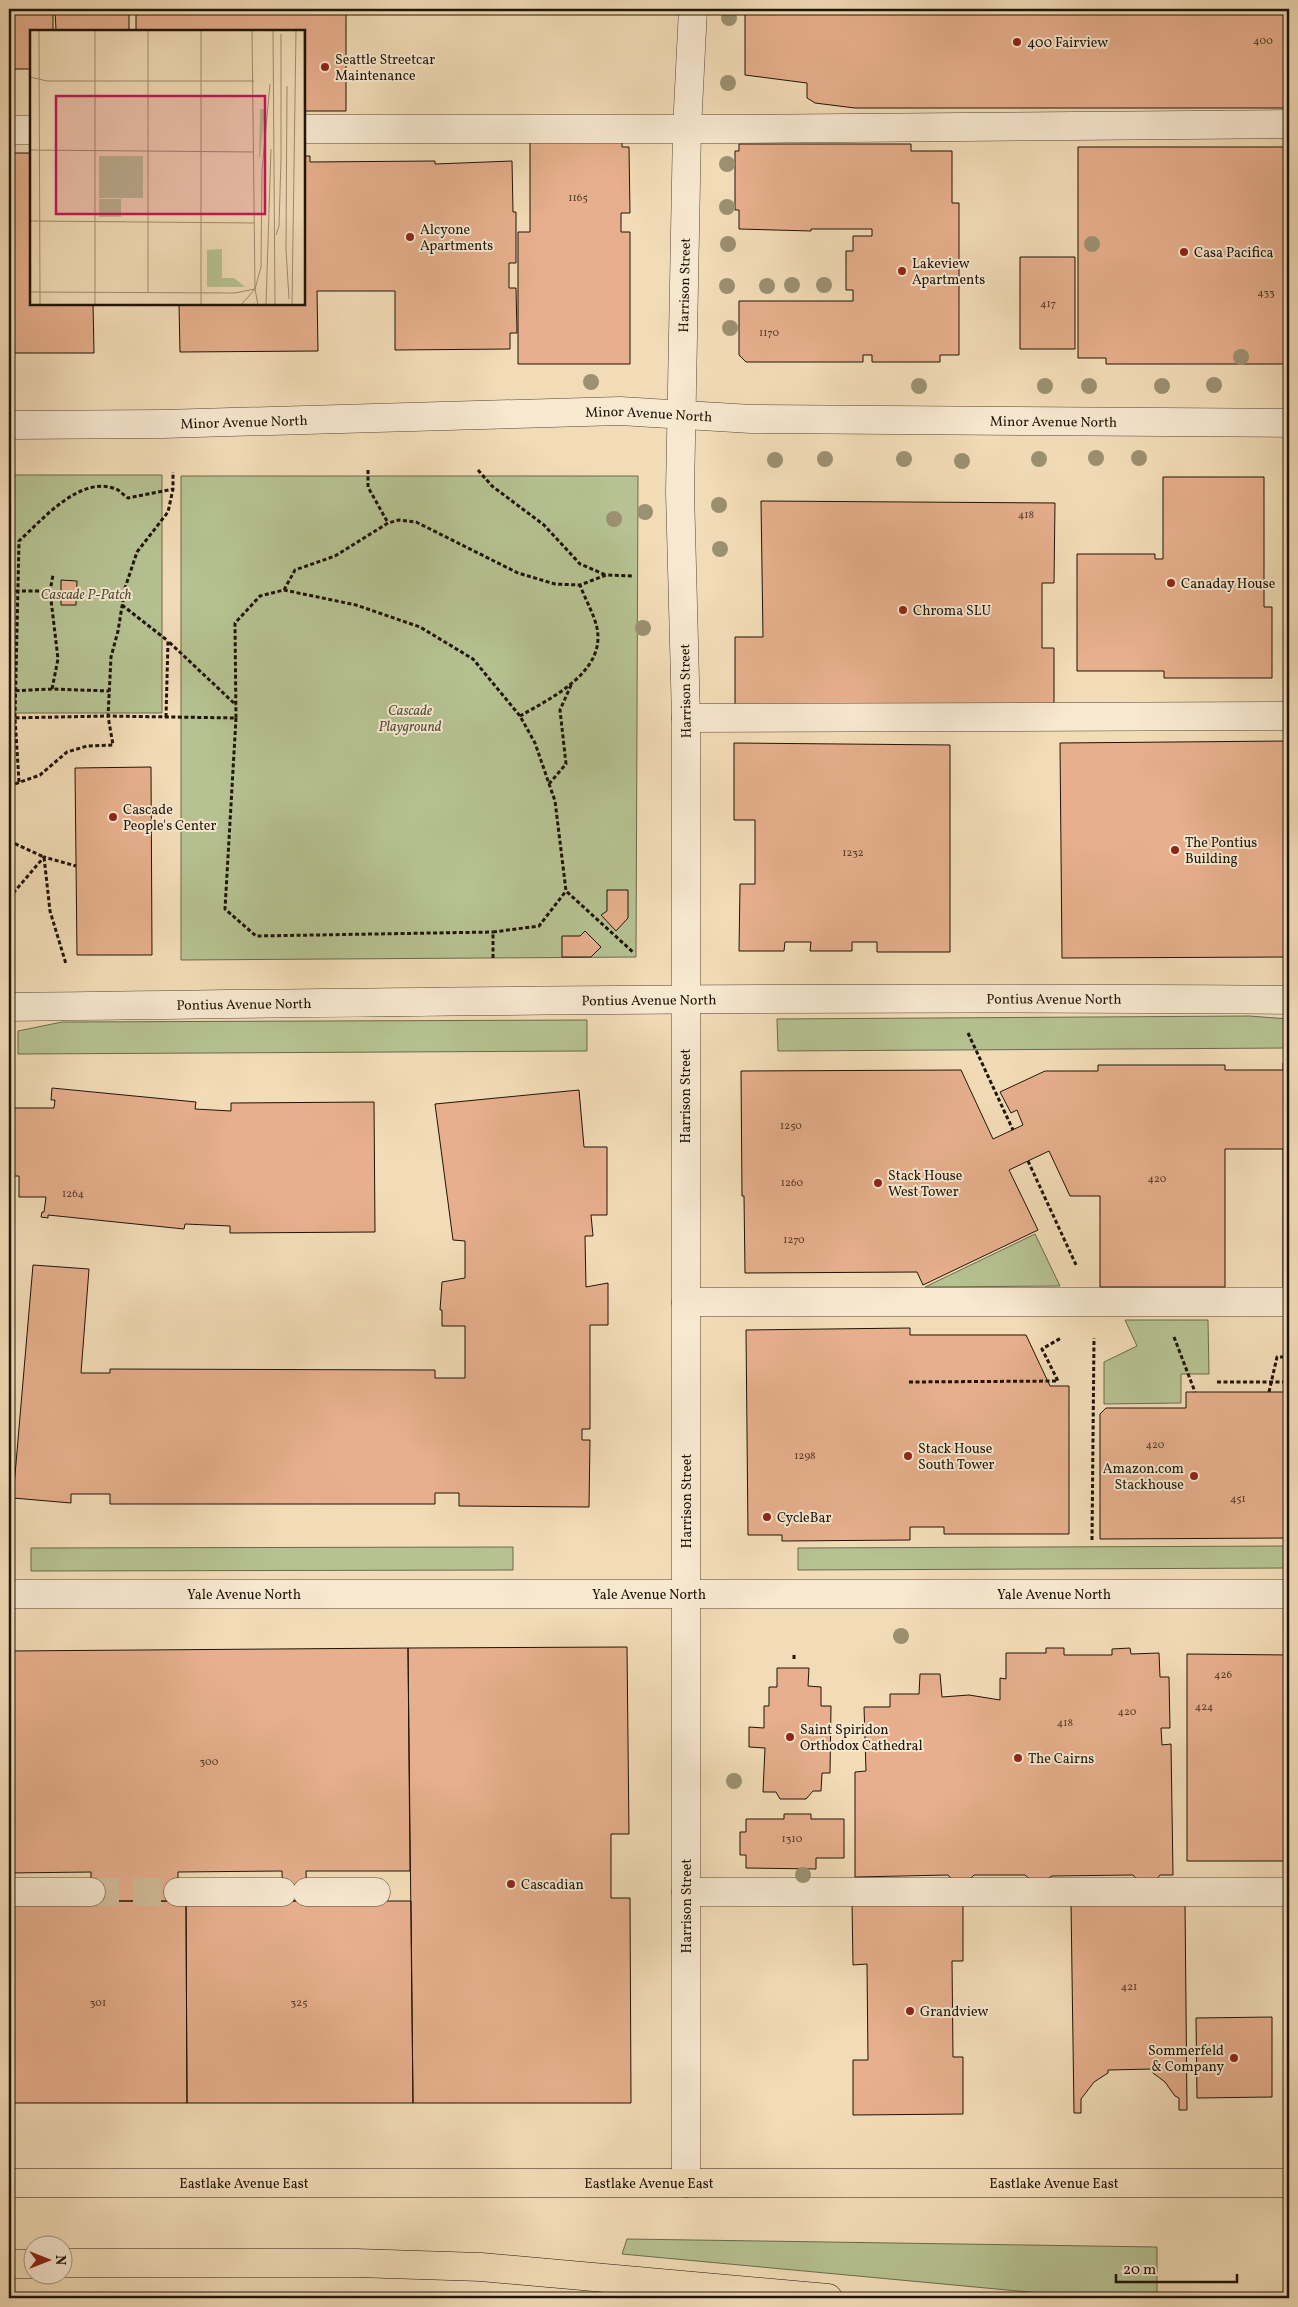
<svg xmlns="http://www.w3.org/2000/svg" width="1298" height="2307" font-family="Vollkorn,serif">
  <rect width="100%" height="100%" fill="#f2dcb7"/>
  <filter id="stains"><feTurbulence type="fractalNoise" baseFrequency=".004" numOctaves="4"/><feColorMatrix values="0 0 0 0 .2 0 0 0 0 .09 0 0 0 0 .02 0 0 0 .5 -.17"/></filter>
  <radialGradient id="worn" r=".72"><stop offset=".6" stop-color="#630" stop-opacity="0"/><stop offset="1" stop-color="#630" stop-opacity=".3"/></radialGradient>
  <path fill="#b6c292" stroke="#6a6b4d" d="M9 475H162V713H9Z
    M181 476H638L636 957 181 960Z
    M1249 1016 1289 1019V1048L778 1051 777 1019Z
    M587 1020V1051L18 1054V1031L62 1022Z
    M1035 1234 1060 1286 925 1287Z
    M1125 1320H1208L1209 1374H1181V1403L1104 1404V1362L1137 1346Z
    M1289 1546V1568L798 1570V1548Z
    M513 1547V1570L31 1571V1548Z
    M627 2239 1157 2247V2298H1093L622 2254Z"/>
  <path fill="#e7af8d" stroke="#1f1408" d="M9 9H53V31H31V69H9Z
    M55 9H129V31H56Z
    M136 9H346V111H304V31H136Z
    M520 9H630V10L520 11Z
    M745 9H1289V108H855L815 103 807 98V83L745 75Z
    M530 139H622V147H629L630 213H621V232H630V364H518V232H530Z
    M739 144H911V151H952V203H959V355H940V362H872V355H863V362H746L739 355V301H853V290H846V251H853V236H872V229H811V231L739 229V210H735V151H739Z
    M1078 147H1289V364H1106V358H1078Z
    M9 153H31V304H93L94 353H9Z
    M304 156H310V162L435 161V164L512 161 513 212H516V263H509V288H516L517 333H510V349L395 350V291H317L318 351 180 352 179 304H304Z
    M1020 257H1075V349H1020Z
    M1163 477H1264V607H1272V678H1164V671H1077V554H1155V559H1163Z
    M761 501 1055 503 1054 583H1042V648H1054V711L735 710V637H763Z
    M61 580 77 581 76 605H61Z
    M1289 741V957L1062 958 1060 743Z
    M734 743 950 745V952H877V942H852V951H810L811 942H785L784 951H739L740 884H755V820H734Z
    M151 767 152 955H77L75 768Z
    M607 890H628V918L616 931 601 915 607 911Z
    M585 931 601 947 591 957H562V936H580Z
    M1283 1063H1289V1287H1283V1149H1225V1287H1100V1196H1070L1049 1151 1009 1170 1038 1230 923 1285 917 1272 745 1273 744 1196H742L741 1071 961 1070 993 1139 1023 1125 1017 1110 1011 1113 1000 1092 1045 1071H1098V1065H1225V1070H1283Z
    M52 1088 196 1102 195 1109 231 1111V1103L374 1102 375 1232 230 1233V1226L185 1224 184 1229 48 1215V1218L41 1217 42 1212H44L46 1197H19V1176H13V1108H54L55 1100H51Z
    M579 1090 584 1147H607V1215H591L593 1236H585L586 1287 608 1283V1325H590V1429H582V1440H590L589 1507 459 1506V1493H435V1504H110V1494H71V1503L13 1498 33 1265 89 1269 81 1373H110V1369L435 1370V1378H465V1326H442V1310H440L442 1282 465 1278V1241L453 1240 435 1104Z
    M910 1328V1335H1026L1050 1386H1069V1534H944V1527H910V1540L782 1541V1535H748L746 1330Z
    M1186 1392H1289V1538L1100 1539V1414L1106 1408H1186Z
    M627 1647 629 1834H611V1898H630L631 2103H413L408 1648Z
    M408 1648 410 1871H306L307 1901H283L282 1871 178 1872V1901H91V1872L9 1873V1651Z
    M1046 1648H1064V1655H1112V1649L1130 1648 1131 1654 1159 1653 1160 1677H1169L1170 1728H1161L1162 1745 1171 1744 1173 1875H1160L1156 1880 1138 1881 1133 1875 1052 1876 1046 1880H1031L1025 1875H974L969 1880H952L948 1875 855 1877V1772L866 1771 864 1707H890V1694H919L920 1674H940L942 1697 969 1695 1000 1700V1678L1006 1679V1653H1046Z
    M1187 1654 1289 1655V1861H1187Z
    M777 1668H809L808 1686 821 1687V1706H831L830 1773H822L821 1791H813L806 1799H780L776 1792H763L765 1748 749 1747V1727L764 1728V1706H769V1687H777Z
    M784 1814H811V1819H844V1858H816V1869L746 1868V1855H740V1832H746V1819H784Z
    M9 1901H186L187 2103H9Z
    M186 1901H411L413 2103H187Z
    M963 1902V1961H952L953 2057H963V2114L853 2115V2060H868L867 1964 853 1965 852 1903Z
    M1185 1902 1187 2110H1179V2098L1175 2096 1165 2082 1153 2073V2069L1108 2070V2073L1094 2082 1081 2099V2113H1074L1071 1903Z
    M1272 2017V2097L1197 2098 1196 2018Z"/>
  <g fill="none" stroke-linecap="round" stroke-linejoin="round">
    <path stroke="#d2be9d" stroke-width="28" stroke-dasharray="28 14" stroke-linecap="butt" d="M91 1892H178"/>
    <defs>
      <g id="minor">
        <path d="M304 129H734L1289 124"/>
        <path d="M9 130H31"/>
        <path id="s1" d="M9 425 163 424 620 411 751 419 1289 423"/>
        <path d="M686 718 1289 716"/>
        <path id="s2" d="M9 1007C436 1001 862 996 1289 1000"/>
        <path d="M686 1302H1289"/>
        <path id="s3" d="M9 1594H1289"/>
        <path d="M9 1892H91"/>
        <path d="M178 1892H282"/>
        <path d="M307 1892H376"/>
        <path d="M686 1892H1289"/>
        <path id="s4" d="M686 2183V718L680 492 687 129 693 9"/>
      </g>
      <g id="major">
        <path id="s5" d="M9 2183H1289"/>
      </g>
      <path id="highway" d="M62 2263H356L481 2267 828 2298
        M9 2264H32"/>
    </defs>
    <use href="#minor" stroke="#544634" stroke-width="29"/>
    <use href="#major" stroke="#1f1408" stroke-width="29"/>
    <use href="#highway" stroke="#1f1408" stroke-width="29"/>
    <path stroke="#1f1408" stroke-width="3" stroke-dasharray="4 2.5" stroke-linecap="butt" d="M368 470V487L388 523
      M478 470 492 486 544 525 580 564 606 575
      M284 590 295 570 335 556 388 523 399 520 416 522 518 573 555 584 580 585 606 575 632 576
      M9 591H50
      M122 605 168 641
      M52 689 58 659 50 591 53 575
      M9 691 52 689 109 691
      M520 716C551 698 606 672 597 628 594 614 585 599 580 585
      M166 717 168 641 236 705
      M9 718 108 716 111 657 118 631 125 588 137 552 168 512 173 489V472
      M236 718 225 909 256 936 493 932
      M19 782 15 718 19 541C43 519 80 475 116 489 120 490 124 496 128 498L173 489
      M549 784 566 764 560 710 572 683
      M9 786 40 775 67 752 87 746 113 745 108 716 236 718 235 623 260 596 284 590 356 605 420 627 473 659 520 716 535 743 555 801 566 891 634 953
      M9 841 44 857 50 911 66 964
      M9 898 44 857 76 866
      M493 958V932L539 926 566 891
      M968 1033 1013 1130
      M1028 1161 1077 1267
      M1174 1337 1195 1392
      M1287 1338 1289 1372
      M909 1382 1058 1381 1042 1349 1061 1338
      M1217 1382H1289
      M1269 1392 1277 1357H1287
      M1092 1540 1094 1338
      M794 1655V1660"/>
    <use href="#minor" stroke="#f7e8d0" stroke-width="28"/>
    <use href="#major" stroke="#f2dcb7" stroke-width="28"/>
    <use href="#highway" stroke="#f2dcb7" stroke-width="28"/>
  </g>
  <g fill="#9b9071">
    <circle cx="729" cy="18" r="8"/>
    <circle cx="728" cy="83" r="8"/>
    <circle cx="727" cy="164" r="8"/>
    <circle cx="727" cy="207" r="8"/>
    <circle cx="728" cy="244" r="8"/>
    <circle cx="1092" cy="244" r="8"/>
    <circle cx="792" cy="285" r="8"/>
    <circle cx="824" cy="285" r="8"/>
    <circle cx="727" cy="286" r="8"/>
    <circle cx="767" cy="286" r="8"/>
    <circle cx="730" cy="328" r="8"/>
    <circle cx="1241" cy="357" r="8"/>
    <circle cx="591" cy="382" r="8"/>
    <circle cx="1214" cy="385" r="8"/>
    <circle cx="919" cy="386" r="8"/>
    <circle cx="1045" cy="386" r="8"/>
    <circle cx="1089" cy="386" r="8"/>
    <circle cx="1162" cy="386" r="8"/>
    <circle cx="1096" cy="458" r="8"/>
    <circle cx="1139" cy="458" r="8"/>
    <circle cx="825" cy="459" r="8"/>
    <circle cx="904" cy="459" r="8"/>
    <circle cx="1039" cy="459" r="8"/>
    <circle cx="775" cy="460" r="8"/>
    <circle cx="962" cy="461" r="8"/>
    <circle cx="719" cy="505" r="8"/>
    <circle cx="645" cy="512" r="8"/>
    <circle cx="614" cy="519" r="8"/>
    <circle cx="720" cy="549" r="8"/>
    <circle cx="643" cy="628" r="8"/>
    <circle cx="901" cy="1636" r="8"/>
    <circle cx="734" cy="1781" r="8"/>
    <circle cx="803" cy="1875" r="8"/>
  </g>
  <g fill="#8f2418" stroke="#f7e8d0" stroke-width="2">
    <circle cx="1017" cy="42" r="5"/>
    <circle cx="325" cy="67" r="5"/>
    <circle cx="410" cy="237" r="5"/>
    <circle cx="1184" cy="252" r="5"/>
    <circle cx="902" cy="271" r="5"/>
    <circle cx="1171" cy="583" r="5"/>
    <circle cx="903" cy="610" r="5"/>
    <circle cx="113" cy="817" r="5"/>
    <circle cx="1175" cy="850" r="5"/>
    <circle cx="878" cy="1183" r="5"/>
    <circle cx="908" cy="1456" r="5"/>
    <circle cx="1194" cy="1476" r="5"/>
    <circle cx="767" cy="1517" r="5"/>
    <circle cx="790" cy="1737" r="5"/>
    <circle cx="1018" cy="1758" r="5"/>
    <circle cx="511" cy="1884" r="5"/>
    <circle cx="910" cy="2011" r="5"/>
    <circle cx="1234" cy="2058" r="5"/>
  </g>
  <g text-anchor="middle" stroke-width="4" stroke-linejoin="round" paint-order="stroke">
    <g font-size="11" fill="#513b29">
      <text x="1263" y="44">400</text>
      <text x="578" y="201">1165</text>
      <text x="1266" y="296">433</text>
      <text x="1048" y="307">417</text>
      <text x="769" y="336">1170</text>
      <text x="1026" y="518">418</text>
      <text x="853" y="856">1232</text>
      <text x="791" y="1129">1250</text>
      <text x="1157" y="1182">420</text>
      <text x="792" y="1186">1260</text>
      <text x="73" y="1197">1264</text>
      <text x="794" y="1243">1270</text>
      <text x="1155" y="1448">420</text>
      <text x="805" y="1459">1298</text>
      <text x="1238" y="1502">451</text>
      <text x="1223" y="1678">426</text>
      <text x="1204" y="1710">424</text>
      <text x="1127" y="1715">420</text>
      <text x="1065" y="1726">418</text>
      <text x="209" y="1765">300</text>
      <text x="792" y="1842">1310</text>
      <text x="1129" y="1990">421</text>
      <text x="98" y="2006">301</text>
      <text x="299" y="2006">325</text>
    </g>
    <g font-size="14" fill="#1f1408" stroke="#f7e8d0" text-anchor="start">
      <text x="1027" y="47">400 Fairview</text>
      <text x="335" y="64">Seattle Streetcar<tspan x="335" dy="16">Maintenance</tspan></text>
      <text x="420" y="234">Alcyone<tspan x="420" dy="16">Apartments</tspan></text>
      <text x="1194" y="257">Casa Pacifica</text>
      <text x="912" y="268">Lakeview<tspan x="912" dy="16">Apartments</tspan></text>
      <text x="1181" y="588">Canaday House</text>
      <text x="913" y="615">Chroma SLU</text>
      <text x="123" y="814">Cascade<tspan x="123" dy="16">People's Center</tspan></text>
      <text x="1185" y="847">The Pontius<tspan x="1185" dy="16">Building</tspan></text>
      <text x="888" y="1180">Stack House<tspan x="888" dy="16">West Tower</tspan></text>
      <text x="918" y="1453">Stack House<tspan x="918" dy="16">South Tower</tspan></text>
      <text x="1184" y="1473" text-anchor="end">Amazon.com<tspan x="1184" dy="16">Stackhouse</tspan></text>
      <text x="777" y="1522">CycleBar</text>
      <text x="800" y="1734">Saint Spiridon<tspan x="800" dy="16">Orthodox Cathedral</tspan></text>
      <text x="1028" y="1763">The Cairns</text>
      <text x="521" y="1889">Cascadian</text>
      <text x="920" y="2016">Grandview</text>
      <text x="1224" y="2055" text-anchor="end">Sommerfeld<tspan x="1224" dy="16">&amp; Company</tspan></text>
    </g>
    <g font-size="14" fill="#1f1408" stroke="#f7e8d0">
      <text dy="5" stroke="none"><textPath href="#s4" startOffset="1898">Harrison Street</textPath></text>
      <text dy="5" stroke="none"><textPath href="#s1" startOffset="640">Minor Avenue North</textPath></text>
      <text dy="5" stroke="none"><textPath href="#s1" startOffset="1045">Minor Avenue North</textPath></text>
      <text dy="5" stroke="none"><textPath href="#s1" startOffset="235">Minor Avenue North</textPath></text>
      <text transform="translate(685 691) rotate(-91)" y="5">Harrison Street</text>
      <text dy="5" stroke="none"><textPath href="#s2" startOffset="1045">Pontius Avenue North</textPath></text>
      <text dy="5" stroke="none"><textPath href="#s2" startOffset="640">Pontius Avenue North</textPath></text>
      <text dy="5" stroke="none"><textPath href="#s2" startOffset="235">Pontius Avenue North</textPath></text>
      <text transform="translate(685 1096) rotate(-90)" y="5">Harrison Street</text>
      <text transform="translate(686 1501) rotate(-90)" y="5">Harrison Street</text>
      <text dy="5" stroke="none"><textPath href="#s3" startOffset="235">Yale Avenue North</textPath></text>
      <text dy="5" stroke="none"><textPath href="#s3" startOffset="640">Yale Avenue North</textPath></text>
      <text dy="5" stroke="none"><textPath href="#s3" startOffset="1045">Yale Avenue North</textPath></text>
      <text transform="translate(686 1906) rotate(-90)" y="5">Harrison Street</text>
      <text dy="5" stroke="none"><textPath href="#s5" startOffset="235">Eastlake Avenue East</textPath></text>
      <text dy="5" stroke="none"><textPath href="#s5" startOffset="640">Eastlake Avenue East</textPath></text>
      <text dy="5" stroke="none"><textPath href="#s5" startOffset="1045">Eastlake Avenue East</textPath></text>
    </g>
    <g font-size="14" font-style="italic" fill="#545138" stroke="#f7e8d0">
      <text x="86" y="599">Cascade P-Patch</text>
      <text x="410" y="715">Cascade<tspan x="410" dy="16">Playground</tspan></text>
    </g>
  </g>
  <g transform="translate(30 30)">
    <rect width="275" height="275" fill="#f2dcb7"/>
    <path d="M230 79H235L230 128 229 127ZM69 126H113V168H69ZM69 169H91V187H69ZM192 219V248H204L215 257H177V220Z" fill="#b6c292"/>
    <path fill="none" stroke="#9e8c71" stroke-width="1" d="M9 0 10 275M65 0V275M118 0V263M222 0 225 259 228 275M243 0 245 275M274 0 275 260M0 47 17 51H224M257 56 256 219 259 269M0 120 224 122M0 191 224 193M246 205 249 196 251 129V4M225 259 231 237 232 140 240 54M0 262 205 263 225 259M171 275V0M211 275 225 259M236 275 241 119M262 275 266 0"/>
    <path fill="#c2185b" fill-opacity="0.15" stroke="#c2185b" stroke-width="2.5" d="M26 66H235V184H26Z"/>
    <rect width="275" height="275" fill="none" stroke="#1f1408" stroke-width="2.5"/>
  </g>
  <rect width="1298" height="2307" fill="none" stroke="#f2dcb7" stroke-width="30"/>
  <rect x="10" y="10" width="1278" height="2287" fill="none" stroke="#1f1408" stroke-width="2.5"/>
  <rect x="15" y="15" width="1268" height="2277" fill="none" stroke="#1f1408"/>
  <g transform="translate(48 2260) rotate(90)"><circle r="24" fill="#f7e8d0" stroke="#a19380"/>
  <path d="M0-4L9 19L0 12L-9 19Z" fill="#8f2418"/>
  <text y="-8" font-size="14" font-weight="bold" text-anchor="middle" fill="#1f1408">N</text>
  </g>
  <path d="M1116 2274v8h121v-8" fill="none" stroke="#1f1408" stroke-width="2.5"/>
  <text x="1123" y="2274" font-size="15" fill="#1f1408" stroke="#f7e8d0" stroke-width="4" paint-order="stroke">20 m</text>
  <rect width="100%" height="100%" filter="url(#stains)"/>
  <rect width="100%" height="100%" fill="url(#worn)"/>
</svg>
